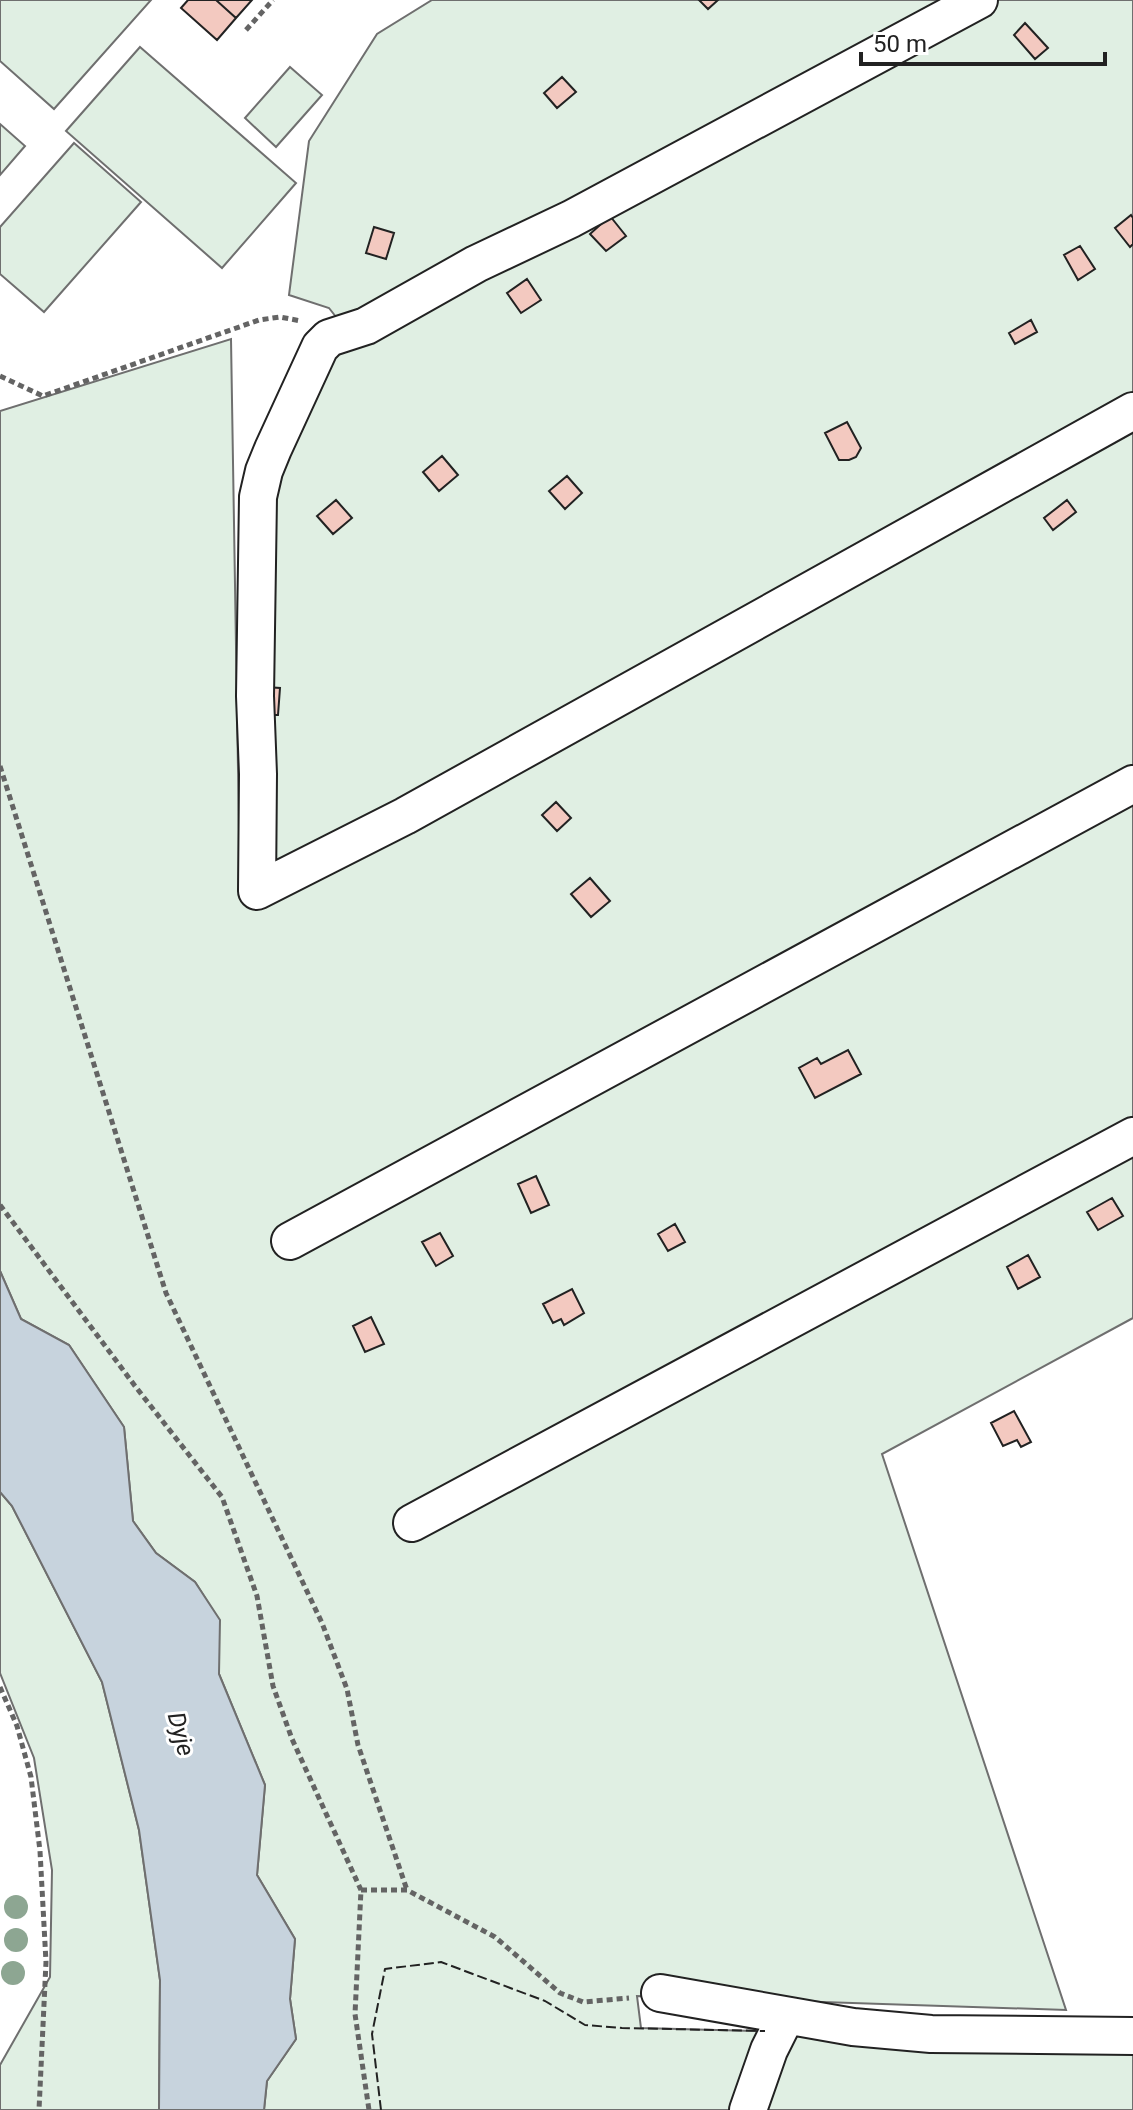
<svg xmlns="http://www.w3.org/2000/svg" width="1133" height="2110" font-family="Roboto,sans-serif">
  <rect width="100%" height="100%" fill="#fff"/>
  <path fill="#e0efe3" stroke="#6f6f6f" stroke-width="2" d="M0 0H151L54 109 0 61Z
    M432 0H1133V1318L882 1454 1066 2010 637 1996 641 2028 905 2035 1133 2030V2110H264L267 2081 296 2039 290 1999 295 1939 257 1875 265 1785 219 1674V1620L195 1582 156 1553 133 1521 124 1427 69 1345 21 1319 0 1271V411L231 339 240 892 268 479 328 354 354 340 329 308 289 295 309 141 377 34Z
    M140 47 296 183 222 268 66 131Z
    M290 67 322 95 276 147 245 118Z
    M0 124 25 146 0 175Z
    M74 143 141 202 44 312 0 274V227Z
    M0 1492 12 1506 102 1682 139 1830 160 1980 159 2110H0V2065L50 1977 52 1870 34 1758 0 1673Z"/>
  <path fill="#c7d3dd" stroke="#6f6f6f" stroke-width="2" d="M0 1271 21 1319 69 1345 124 1427 133 1521 156 1553 195 1582 220 1620 219 1674 265 1785 257 1875 295 1939 290 1999 296 2039 267 2081 264 2110H159L160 1980 139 1830 102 1682 12 1506 0 1492Z"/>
  <path fill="#f3c9c0" stroke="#222" stroke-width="2" d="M188 0H216L236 18 217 40 181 8Z
    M216 0H252L236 18Z
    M699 0H718L708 9Z
    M1025 23 1048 48 1035 59 1014 35Z
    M562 77 576 92 557 108 544 93Z
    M1131 215 1133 218V244L1130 247 1115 228Z
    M610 216 626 236 606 251 590 234Z
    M374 227 394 233 386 259 366 253Z
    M1080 246 1095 269 1078 280 1064 255Z
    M527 279 541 300 521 313 507 293Z
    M1031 320 1037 332 1015 344 1009 333Z
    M847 422 861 448 856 457 849 460H839L825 433Z
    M442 456 458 475 439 491 423 472Z
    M567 476 582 493 565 509 549 491Z
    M336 500 352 518 333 534 317 516Z
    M1067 500 1076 512 1053 530 1044 518Z
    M265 687 280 688 278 715H264Z
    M556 802 571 818 557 831 542 815Z
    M590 878 610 901 591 917 571 894Z
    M848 1050 861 1074 815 1098 799 1068 817 1058 821 1064Z
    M536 1176 549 1205 531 1213 518 1184Z
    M1112 1198 1123 1216 1098 1230 1087 1212Z
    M675 1224 685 1242 668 1251 658 1234Z
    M440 1233 453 1256 436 1266 422 1242Z
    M1028 1255 1040 1277 1018 1289 1007 1267Z
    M572 1289 584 1313 564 1325 561 1319 553 1323 543 1304Z
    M371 1317 384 1344 365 1352 353 1326Z
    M1014 1411 1031 1442 1021 1447 1017 1440 1003 1446 991 1423Z"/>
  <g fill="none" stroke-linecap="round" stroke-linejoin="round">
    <defs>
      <path id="minor" d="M979 0 571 219 476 264 366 326 329 338 320 347 273 449 264 471 258 497 255 696 258 774 257 891 405 816 1133 411
        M290 1241 1133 784
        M412 1523 1133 1136
        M660 1993 853 2027 931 2034 1133 2036
        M748 2110 769 2050 786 2016"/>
    </defs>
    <use href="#minor" stroke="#222" stroke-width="40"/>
    <path stroke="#646464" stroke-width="5" stroke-dasharray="6 4" stroke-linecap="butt" d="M246 30 273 0
      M0 376 43 396 259 320 280 317 301 321
      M0 766 166 1293 322 1623 347 1689 358 1745 407 1890
      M0 1205 135 1386 222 1497 257 1596 273 1686 292 1739 361 1890 355 2014 369 2110
      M0 1687 17 1726 31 1777 40 1851 46 1962 39 2110
      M361 1890H407L495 1937 560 1993 583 2002 629 1998"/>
    <use href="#minor" stroke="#fff" stroke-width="36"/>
    <path stroke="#222" stroke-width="2" stroke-dasharray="10 4" stroke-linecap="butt" d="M381 2110 372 2034 385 1969 441 1962 545 2001 585 2025 622 2028 765 2031"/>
  </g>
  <g fill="#8da692">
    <circle cx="16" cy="1907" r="12"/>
    <circle cx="16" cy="1940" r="12"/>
    <circle cx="13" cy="1973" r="12"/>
  </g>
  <g text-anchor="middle" stroke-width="6" stroke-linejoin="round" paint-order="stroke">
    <g font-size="24" font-style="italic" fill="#222" stroke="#fff">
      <text transform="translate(181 1734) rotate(75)" y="8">Dyje</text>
    </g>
  </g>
  <path d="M861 52v12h244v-12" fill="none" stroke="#222222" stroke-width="4"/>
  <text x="873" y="52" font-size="24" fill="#222222" stroke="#ffffff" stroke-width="6" paint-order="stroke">50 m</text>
</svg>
